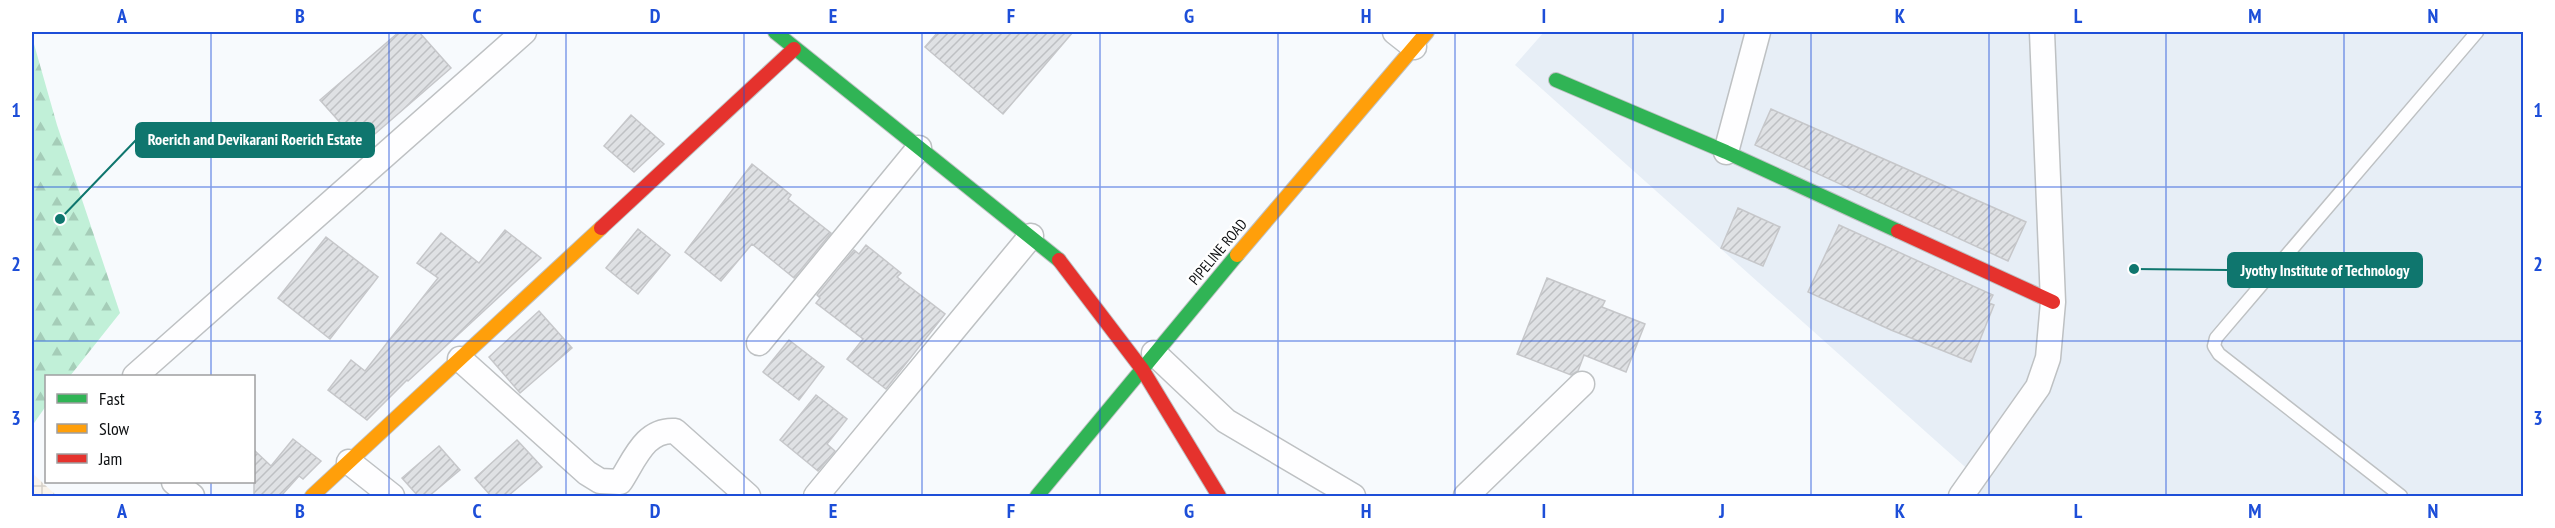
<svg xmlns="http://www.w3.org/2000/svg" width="2555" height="528" font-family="'PT Sans Narrow',sans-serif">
  <defs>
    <pattern id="industrial-grid" width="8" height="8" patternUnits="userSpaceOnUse" patternTransform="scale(1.5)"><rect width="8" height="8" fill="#f9f3ea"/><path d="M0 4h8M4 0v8" fill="none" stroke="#d4cfc8"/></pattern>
    <pattern id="forest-firs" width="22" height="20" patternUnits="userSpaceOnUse" patternTransform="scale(1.5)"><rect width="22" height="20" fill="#c1f0d8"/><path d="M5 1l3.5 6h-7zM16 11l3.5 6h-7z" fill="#a5cdb8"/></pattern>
    <pattern id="building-hatch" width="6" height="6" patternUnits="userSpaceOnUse" patternTransform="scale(1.5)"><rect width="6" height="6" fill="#dfe1e4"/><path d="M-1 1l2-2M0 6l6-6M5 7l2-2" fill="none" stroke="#bec0c3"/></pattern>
  </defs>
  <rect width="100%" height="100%" fill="#f7fafd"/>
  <path fill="#e7eef6" d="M1544 32H2523V496H1957L1973 474 1515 65Z"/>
  <path fill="url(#industrial-grid)" d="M32 473 57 496H32Z"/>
  <path fill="url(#forest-firs)" d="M32 37 57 125 120 313 70 376H46V406L32 426Z"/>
  <path fill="url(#building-hatch)" stroke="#c6c7ca" stroke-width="1.5" d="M399 32H419L451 68 361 146 320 100Z
    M938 32H1073L1003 114 925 47Z
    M1771 109 2026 222 2008 261 1755 145Z
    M631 115 664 144 634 172 604 146Z
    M752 164 791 195 788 199 831 233 794 278 752 244 721 281 685 252Z
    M1738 208 1780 227 1763 266 1721 248Z
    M1839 225 1993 295 1989 303 1994 305 1971 362 1891 330 1808 292Z
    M638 229 670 255 638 294 606 268Z
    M505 230 541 258 408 381 407 380 367 420 328 390 351 360 365 371 438 278 417 263 441 233 479 263Z
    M326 237 378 277 330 339 278 298Z
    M866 245 901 273 897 277 945 314 886 389 847 359 863 339 816 303 820 298 817 295 854 250 859 254Z
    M1547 278 1605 301 1602 307 1645 324 1626 372 1584 355 1578 371 1571 375 1517 354Z
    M539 311 572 348 520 393 489 357Z
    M789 340 824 367 799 400 763 372Z
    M816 395 847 419 827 444 835 451 818 471 780 440Z
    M293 439 321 461 303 479 299 476 281 496H254V450L271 466Z
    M517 440 542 467 508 496H491L475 478Z
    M439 446 460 470 429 496H418L402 478Z"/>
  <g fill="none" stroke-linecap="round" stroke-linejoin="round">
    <defs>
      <path id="lane" d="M2401 496 2219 354 2214 346 2216 338 2477 32"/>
      <path id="street" d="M1395 32 1414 47
        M1726 152 1758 32
        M759 343 919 148
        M1154 353 1226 421 1353 496
        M460 359 587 473 600 481 620 482C635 459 645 429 675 431L748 496
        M135 376 524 32
        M349 462 392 496
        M174 482 192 496
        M816 496 1031 236
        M1466 496 1582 384
        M1961 496 2038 387 2048 358 2053 302 2042 32"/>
      <path id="fast" d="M775 32 1059 260
        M1556 80 1726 152 1898 231
        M1037 496 1237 255"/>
      <path id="slow" d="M1237 255 1427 32
        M312 496 601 228"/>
      <path id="jam" d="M601 228 794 49
        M1898 231 2053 302
        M1059 260 1142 369 1219 496"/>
    </defs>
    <use href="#lane" stroke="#bec1c3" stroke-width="15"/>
    <use href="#street" stroke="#bec1c3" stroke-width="27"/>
    <use href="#fast" stroke="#bec1c3" stroke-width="16"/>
    <use href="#slow" stroke="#bec1c3" stroke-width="16"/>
    <use href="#jam" stroke="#bec1c3" stroke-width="16"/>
    <use href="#lane" stroke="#fefeff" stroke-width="12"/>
    <use href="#street" stroke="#fefeff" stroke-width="24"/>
    <use href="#fast" stroke="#30b455" stroke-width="14"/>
    <use href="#slow" stroke="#ff9f0a" stroke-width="14"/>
    <use href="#jam" stroke="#e5322d" stroke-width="14"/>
  </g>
  <path fill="none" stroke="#1d4ed8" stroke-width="1.5" stroke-opacity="0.55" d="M211 32V376M389 32V496M566 32V496M744 32V496M922 32V496M1100 32V496M1278 32V496M1455 32V496M1633 32V496M1811 32V496M1989 32V496M2166 32V496M2344 32V496M32 187H2524M32 341H2524M211 482V496"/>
  <g text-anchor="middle" stroke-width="5" stroke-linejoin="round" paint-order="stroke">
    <g font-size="15" fill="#0e1012" stroke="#fff">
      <text transform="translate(1218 252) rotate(-50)" y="5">PIPELINE ROAD</text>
    </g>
  </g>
  <path fill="none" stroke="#0f766e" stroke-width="2" d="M60 219L136 140M2134 269L2228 270"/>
  <g fill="#0f766e" stroke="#fff" stroke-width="2">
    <circle cx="60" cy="219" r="6"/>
    <circle cx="2134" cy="269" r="6"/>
  </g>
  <g fill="#0f766e" stroke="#0f766e" stroke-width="2">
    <rect x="136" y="123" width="238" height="34" rx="6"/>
    <rect x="2228" y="253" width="194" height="34" rx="6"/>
  </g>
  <g font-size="16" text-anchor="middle" font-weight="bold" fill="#fff">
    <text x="255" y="145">Roerich and Devikarani Roerich Estate</text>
    <text x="2325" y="276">Jyothy Institute of Technology</text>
  </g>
  <rect width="2555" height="528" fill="none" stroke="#ffffff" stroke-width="66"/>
  <rect x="45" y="375" width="210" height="108" fill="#ffffff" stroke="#9f9fa0" stroke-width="1.5"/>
  <rect x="57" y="394" width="30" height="9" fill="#30b455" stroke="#9f9fa0" stroke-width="1.5"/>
  <text x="99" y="405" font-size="18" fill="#0e1012">Fast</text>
  <rect x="57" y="424" width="30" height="9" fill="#ff9f0a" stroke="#9f9fa0" stroke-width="1.5"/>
  <text x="99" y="435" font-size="18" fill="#0e1012">Slow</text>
  <rect x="57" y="454" width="30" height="9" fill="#e5322d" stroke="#9f9fa0" stroke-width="1.5"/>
  <text x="99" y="465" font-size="18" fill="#0e1012">Jam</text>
  <rect x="33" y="33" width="2489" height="462" fill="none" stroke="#1d4ed8" stroke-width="2"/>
  <g font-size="20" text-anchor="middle" font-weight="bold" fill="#1d4ed8">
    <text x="122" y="23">A</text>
    <text x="300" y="23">B</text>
    <text x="477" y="23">C</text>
    <text x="655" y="23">D</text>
    <text x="833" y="23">E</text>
    <text x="1011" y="23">F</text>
    <text x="1189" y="23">G</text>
    <text x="1366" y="23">H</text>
    <text x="1544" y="23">I</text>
    <text x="1722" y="23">J</text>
    <text x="1900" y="23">K</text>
    <text x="2078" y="23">L</text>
    <text x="2255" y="23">M</text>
    <text x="2433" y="23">N</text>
    <text x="16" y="117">1</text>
    <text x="2538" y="117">1</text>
    <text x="16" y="271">2</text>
    <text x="2538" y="271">2</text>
    <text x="16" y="425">3</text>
    <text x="2538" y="425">3</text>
    <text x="122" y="518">A</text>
    <text x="300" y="518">B</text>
    <text x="477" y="518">C</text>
    <text x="655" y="518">D</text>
    <text x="833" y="518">E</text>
    <text x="1011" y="518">F</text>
    <text x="1189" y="518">G</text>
    <text x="1366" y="518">H</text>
    <text x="1544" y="518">I</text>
    <text x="1722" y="518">J</text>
    <text x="1900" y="518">K</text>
    <text x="2078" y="518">L</text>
    <text x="2255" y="518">M</text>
    <text x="2433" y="518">N</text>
  </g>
</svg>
